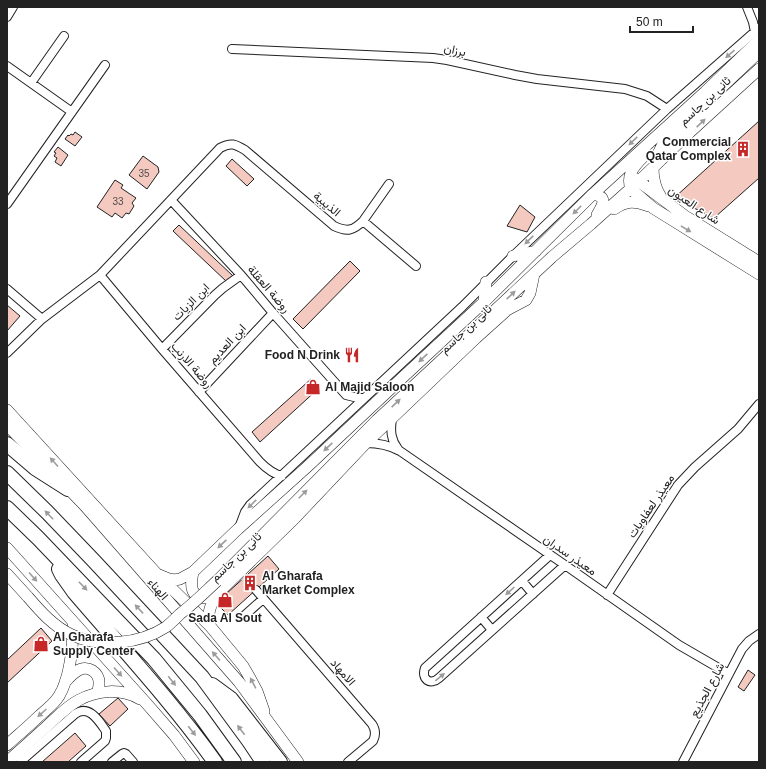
<svg xmlns="http://www.w3.org/2000/svg" width="766" height="769" font-family="Arial,Vazirmatn,sans-serif">
  <rect width="100%" height="100%" fill="#fff"/>
  <path fill="#f3c9c0" stroke="#222" d="M759 121V178L714 218 674 198Z
    M75 132 82 137 75 146 65 139 68 135 69 136 71 134 73 135Z
    M58 147 68 155 61 166 55 162 57 158 54 156 56 153 54 152Z
    M143 156 158 167 159 172 147 189 129 175Z
    M232 159 254 179 247 186 226 166Z
    M115 180 123 185 121 188 136 198 132 203 134 206 129 214 126 213 122 218 115 213 112 217 97 207Z
    M520 205 535 217 527 232 507 226Z
    M179 225 233 276 227 282 173 231Z
    M350 261 360 271 303 329 293 319Z
    M7 305 20 316 7 331Z
    M311 379 319 388 260 442 252 432Z
    M268 556 279 569 228 615 216 603Z
    M41 628 52 641 7 683V660Z
    M748 670 755 675 744 691 738 687Z
    M118 698 128 709 110 726 99 714Z
    M75 733 86 746 68 762H42Z"/>
  <g fill="none" stroke-linecap="round" stroke-linejoin="round">
    <path stroke="#d3d3d3" stroke-width="8" stroke-dasharray="8 4" stroke-linecap="butt" d="M244 577 256 590"/>
    <defs>
      <path id="street" d="M747 7 753 22 755 32
        M7 17 13 7
        M232 49 433 58 447 60 515 75 537 79 625 89 647 96 667 109
        M7 66 72 112
        M31 83 64 36
        M171 200 241 275 273 313 346 395 358 398H364
        M7 204 105 65
        M363 221 416 266
        M100 275 162 349 260 462C266 468 273 474 282 476
        M7 289 42 319
        M162 349 215 295 223 288 241 275
        M7 353 42 319 100 275 220 148C231 142 235 144 245 150L334 226C347 232 353 231 363 221L389 184
        M199 392 273 313
        M392 419C390 431 391 440 398 449
        M366 443C379 443 389 445 400 451L565 565 679 645 729 674
        M239 528 245 512 250 505 462 307 513 256 667 109 759 28
        M550 555 425 668C421 679 430 686 439 678L565 565
        M522 581 533 594
        M256 590 372 724C376 730 376 735 373 741L348 762
        M607 595 678 485 695 467 738 429 759 404
        M245 615 263 599
        M481 617 492 630
        M20 762 75 714C89 704 99 721 106 731V738L105 741 81 762
        M112 762 122 754 124 753 126 754 133 762
        M683 762 742 649 749 641 759 634"/>
      <path id="secondary" d="M692 112 706 102 759 52
        M662 159 659 152 662 146 700 110
        M653 168C653 179 655 188 661 197
        M633 177 685 216 759 262
        M631 189C626 175 634 166 643 157
        M631 189 653 208 759 274
        M593 194C609 197 602 206 597 215
        M614 209C628 200 634 201 649 206
        M513 256 536 251
        M484 302 486 282
        M7 410 157 574 210 626 243 666 250 678 257 691 264 711
        M7 425 85 506 239 682 298 762
        M7 548 147 704 174 735 194 762
        M193 572C190 586 190 598 208 598
        M7 574 28 597
        M157 574 169 579 174 580 180 579 193 572 238 529 307 467 402 378 484 302 593 194 705 92 759 40
        M217 581 377 420 446 356 552 257 591 224 639 181 690 132 759 69
        M210 626C207 613 210 607 216 595L295 518 366 443 476 338 507 310 526 300 530 293 534 274
        M65 682C68 679 72 674 77 671 87 664 100 672 99 684 99 687 98 691 97 693
        M7 745C18 735 29 726 39 716 46 710 54 704 59 696 70 678 73 647 73 626
        M7 762C20 750 33 739 46 727 56 718 67 706 79 700 98 690 121 688 140 699"/>
      <path id="highway" d="M7 444 35 468 68 489
        M7 473 47 512 94 561 202 677 249 741 263 762
        M7 508 38 538 154 659 200 715 234 762
        M59 569 62 575 74 592C122 648 172 702 215 762
        M212 685 231 699 280 762"/>
    </defs>
    <use href="#street" stroke="#222" stroke-width="10"/>
    <use href="#secondary" stroke="#222" stroke-width="12"/>
    <use href="#highway" stroke="#222" stroke-width="16"/>
    <use href="#street" stroke="#fff" stroke-width="8"/>
    <use href="#secondary" stroke="#fff" stroke-width="11"/>
    <use href="#highway" stroke="#fff" stroke-width="14"/>
    <defs>
      <path id="secondary-bridge" d="M28 597C40 611 54 627 72 635 100 648 140 644 166 627 171 623 176 618 180 614 193 604 205 592 217 581"/>
    </defs>
    <use href="#secondary-bridge" stroke="#222" stroke-width="12" stroke-linecap="butt"/>
    <use href="#secondary-bridge" stroke="#fff" stroke-width="11"/>
  </g>
  <defs><path id="oneway-solid" d="M-6-.8H1V-3.2L6.5 0L1 3.2V.8H-6Z"/></defs>
  <g fill="#9c9c9c">
    <use href="#oneway-solid" transform="translate(730 54) rotate(139)"/>
    <use href="#oneway-solid" transform="translate(701 123) rotate(-43)"/>
    <use href="#oneway-solid" transform="translate(633 141) rotate(136)"/>
    <use href="#oneway-solid" transform="translate(577 210) rotate(135)"/>
    <use href="#oneway-solid" transform="translate(686 229) rotate(31)"/>
    <use href="#oneway-solid" transform="translate(529 240) rotate(136)"/>
    <use href="#oneway-solid" transform="translate(511 295) rotate(-43)"/>
    <use href="#oneway-solid" transform="translate(423 358) rotate(137)"/>
    <use href="#oneway-solid" transform="translate(396 403) rotate(-43)"/>
    <use href="#oneway-solid" transform="translate(328 447) rotate(137)"/>
    <use href="#oneway-solid" transform="translate(54 462) rotate(-132)"/>
    <use href="#oneway-solid" transform="translate(303 494) rotate(-45)"/>
    <use href="#oneway-solid" transform="translate(252 504) rotate(135)"/>
    <use href="#oneway-solid" transform="translate(49 515) rotate(-134)"/>
    <use href="#oneway-solid" transform="translate(222 544) rotate(137)"/>
    <use href="#oneway-solid" transform="translate(33 577) rotate(48)"/>
    <use href="#oneway-solid" transform="translate(83 586) rotate(46)"/>
    <use href="#oneway-solid" transform="translate(510 591) rotate(138)"/>
    <use href="#oneway-solid" transform="translate(139 609) rotate(-133)"/>
    <use href="#oneway-solid" transform="translate(216 656) rotate(-131)"/>
    <use href="#oneway-solid" transform="translate(118 672) rotate(48)"/>
    <use href="#oneway-solid" transform="translate(440 677) rotate(-39)"/>
    <use href="#oneway-solid" transform="translate(172 681) rotate(51)"/>
    <use href="#oneway-solid" transform="translate(253 683) rotate(-118)"/>
    <use href="#oneway-solid" transform="translate(42 713) rotate(138)"/>
    <use href="#oneway-solid" transform="translate(241 730) rotate(-127)"/>
    <use href="#oneway-solid" transform="translate(192 731) rotate(51)"/>
  </g>
  <defs>
    <symbol id="building-bare" viewBox="-9 -9 18 18"><path d="M-4-6H4V6H1V3H-1V6H-4ZM-2.5-4.3h1.7v1.8h-1.7ZM.8-4.3h1.7v1.8H.8ZM-2.5-1h1.7V.8h-1.7ZM.8-1h1.7V.8H.8Z" fill="#c62828" stroke="#fff" stroke-width="2.5" paint-order="stroke"/></symbol>
    <symbol id="restaurant-bare" viewBox="-9 -9 18 18"><path d="M-5-6h1v4h1v-4h1v4h1v-4h1v5L-1.5 .5V6h-2V.5L-5-1ZM5-6V6H3V1.5H1.5Q1.5-4 5-6Z" fill="#c62828" stroke="#fff" stroke-width="2.5" paint-order="stroke"/></symbol>
    <symbol id="shop-bare" viewBox="-9 -9 18 18"><path d="M-5-2.5h2.3a2.7 3.5 0 0 1 5.4 0H5L5.5 6h-11ZM-1.5-2.5h3a1.5 2.3 0 0 0-3 0Z" fill="#c62828" stroke="#fff" stroke-width="2.5" paint-order="stroke"/></symbol>
  </defs>
  <g fill-rule="evenodd">
    <use href="#building-bare" x="732" y="138" width="22" height="22"/>
    <use href="#restaurant-bare" x="341" y="344" width="22" height="22"/>
    <use href="#shop-bare" x="302" y="376" width="22" height="22"/>
    <use href="#building-bare" x="239" y="572" width="22" height="22"/>
    <use href="#shop-bare" x="214" y="589" width="22" height="22"/>
    <use href="#shop-bare" x="30" y="633" width="22" height="22"/>
  </g>
  <g text-anchor="middle" stroke-width="3" stroke-linejoin="round" paint-order="stroke">
    <g font-size="10" fill="#564c4a">
      <text x="144" y="177">35</text>
      <text x="118" y="205">33</text>
    </g>
    <g font-size="12" fill="#222" stroke="#fff">
      <text transform="translate(455 50) rotate(12)" y="4">برزان</text>
      <text transform="translate(705 101) rotate(-43)" y="4">ثانى بن جاسم</text>
      <text transform="translate(327 204) rotate(40)" y="4">الذيبية</text>
      <text transform="translate(694 205) rotate(34)" y="4">شارع العيون</text>
      <text transform="translate(269 289) rotate(49)" y="4">روضة العقلة</text>
      <text transform="translate(191 302) rotate(-45)" y="4">ابن الزيات</text>
      <text transform="translate(466 329) rotate(-43)" y="4">ثانى بن جاسم</text>
      <text transform="translate(227 344) rotate(-47)" y="4">ابن العديم</text>
      <text transform="translate(192 365) rotate(49)" y="4">روضة الارنب</text>
      <text transform="translate(651 506) rotate(-56)" y="4">معيذر لعفاويات</text>
      <text transform="translate(570 555) rotate(35)" y="4">معيذر سدران</text>
      <text transform="translate(236 557) rotate(-44)" y="4">ثانى بن جاسم</text>
      <text transform="translate(158 589) rotate(49)" y="4">الهناء</text>
      <text transform="translate(343 672) rotate(49)" y="4">الامهاد</text>
      <text transform="translate(707 690) rotate(-62)" y="4">شارع الجذيع</text>
    </g>
    <g font-size="12" font-weight="bold" fill="#222" stroke="#fff" text-anchor="start">
      <text x="731" y="146" text-anchor="end">Commercial<tspan x="731" dy="14">Qatar Complex</tspan></text>
      <text x="340" y="359" text-anchor="end">Food N Drink</text>
      <text x="325" y="391">Al Majid Saloon</text>
      <text x="262" y="580">Al Gharafa<tspan x="262" dy="14">Market Complex</tspan></text>
      <text x="225" y="622" text-anchor="middle">Sada Al Sout</text>
      <text x="53" y="641">Al Gharafa<tspan x="53" dy="14">Supply Center</tspan></text>
    </g>
  </g>
  <rect width="766" height="769" fill="none" stroke="#222222" stroke-width="16"/>
  <path d="M630 26v6h63v-6" fill="none" stroke="#222222" stroke-width="2"/>
  <text x="636" y="26" font-size="12" fill="#222222" stroke="#ffffff" stroke-width="3" paint-order="stroke">50 m</text>
</svg>
